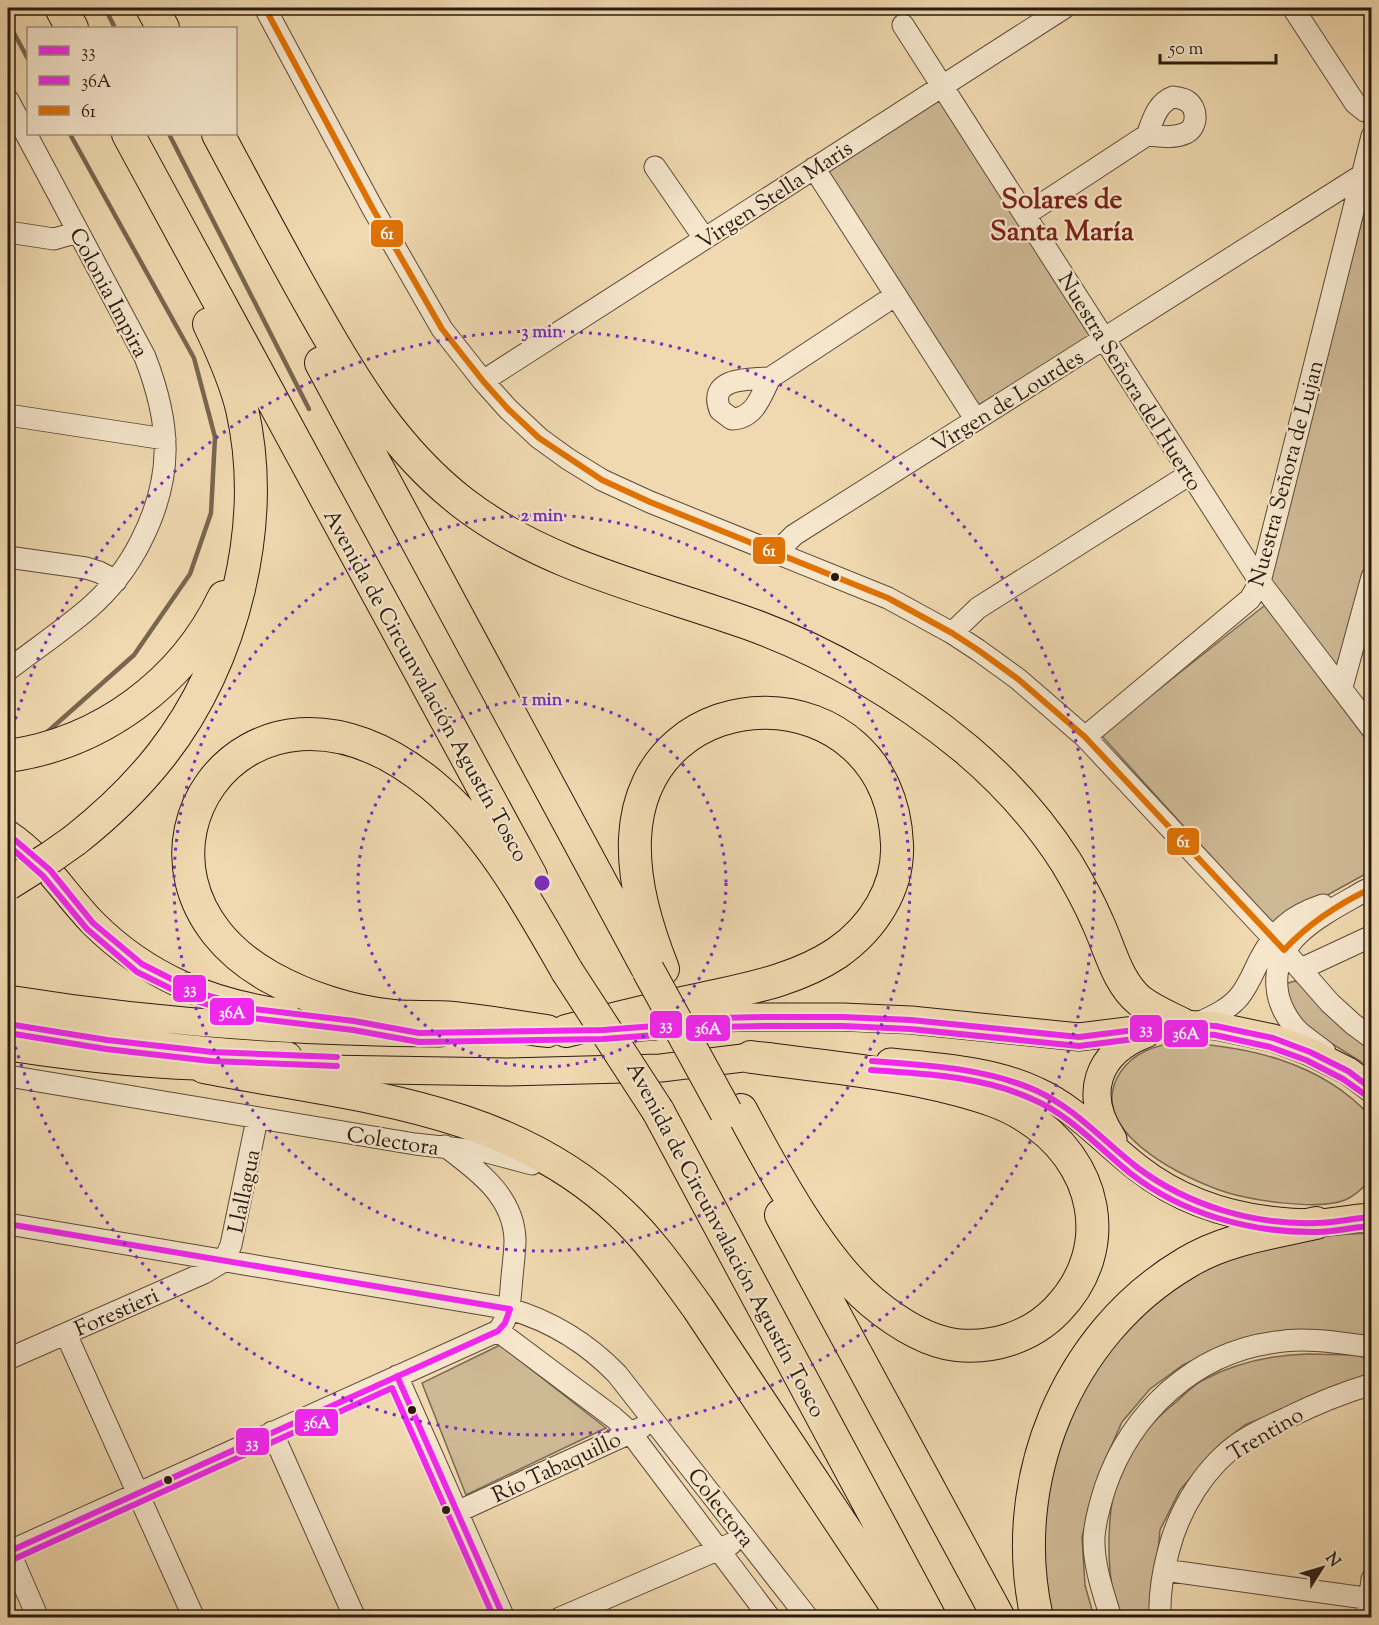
<svg xmlns="http://www.w3.org/2000/svg" width="1379" height="1625" font-family="'Sorts Mill Goudy',serif">
  <rect width="100%" height="100%" fill="#f0d9b0"/>
  <filter id="stains"><feTurbulence type="fractalNoise" baseFrequency=".00333" numOctaves="4"/><feColorMatrix values="0 0 0 0 .2 0 0 0 0 .09 0 0 0 0 .02 0 0 0 .5 -.17"/></filter>
  <radialGradient id="worn" r=".72"><stop offset=".6" stop-color="#630" stop-opacity="0"/><stop offset="1" stop-color="#630" stop-opacity=".3"/></radialGradient>
  <path fill="#ceb995" stroke="#7c6a53" stroke-width="1.5" d="M939 99 1095 336 975 407 825 174Z
    M1371 185V550L1343 663 1338 666 1334 665 1270 580 1269 575Z
    M1269 602 1371 746V871L1273 925 1101 735Z
    M1295 981 1303 983 1371 1048V1072L1360 1061 1300 1024 1285 988 1288 983Z
    M1172 1043C1244 1044 1322 1062 1371 1117L1370 1180C1363 1188 1355 1196 1345 1200 1317 1211 1247 1200 1219 1190 1179 1175 1090 1132 1117 1078 1128 1056 1149 1047 1172 1043Z
    M1371 1233V1341L1247 1337 1183 1365 1150 1389 1122 1422 1098 1476 1082 1537 1085 1585 1094 1617H1049L1041 1524 1051 1469 1077 1391 1158 1292 1232 1249 1333 1235Z
    M500 1345 606 1428 466 1495 422 1383Z
    M1307 1354 1355 1355 1371 1359V1376L1361 1377 1245 1425 1219 1445 1180 1490 1160 1530 1154 1596V1617H1123C1120 1611 1116 1603 1114 1596 1106 1562 1107 1501 1121 1469 1131 1444 1155 1419 1176 1402 1185 1394 1194 1384 1205 1379 1236 1363 1272 1355 1307 1354Z"/>
  <g fill="none" stroke-linecap="round" stroke-linejoin="round">
    <path stroke="#796650" stroke-width="4.5" d="M105 8 115 28
      M8 22 28 59
      M169 134 309 409
      M45 734 134 655 190 574 211 513 215 437 194 358 70 134"/>
    <defs>
      <path id="minor" d="M265 8 373 209 442 329 483 381 508 409 539 438 568 459 602 480 650 502 888 598 952 633 978 650 1018 679 1085 737 1272 937 1330 1003 1353 1024 1372 1038
        M1293 8 1355 103 1365 111 1372 113
        M903 25 1260 582 1372 729
        M1173 97C1178 98 1183 98 1187 101 1198 108 1198 127 1186 133 1173 139 1160 136 1147 135 1153 120 1157 103 1173 97Z
        M8 100 145 357C171 424 174 476 141 541 128 567 110 590 88 609 62 631 34 650 8 670
        M655 167 704 238
        M814 168 976 420
        M1025 215 1147 135
        M8 232 54 239 78 232
        M770 378 896 295
        M770 378C761 396 755 418 732 419L720 410C707 377 750 379 770 378Z
        M483 381 1064 8
        M8 415 165 439
        M781 554 786 543 794 535 1362 175
        M8 557 86 568 99 572 116 581
        M952 633 978 608 1190 474
        M1342 687 1372 577
        M1085 737 1250 599 1260 582 1372 136
        M1301 969 1372 936
        M1196 1024C1211 1017 1228 1010 1239 997 1248 986 1253 973 1259 961 1275 930 1290 916 1323 905
        M1325 1052C1317 1045 1307 1039 1299 1032 1287 1020 1278 1003 1277 987 1272 936 1329 912 1366 890
        M8 1076 415 1144 487 1152 532 1164
        M8 1224 510 1309C551 1321 587 1343 617 1374L808 1618
        M498 1331 613 1417 630 1432 770 1618
        M66 1334 194 1618
        M8 1359 204 1273 224 1261 231 1245 257 1119
        M397 1376 504 1618
        M272 1432 355 1618
        M457 1512 641 1428
        M9 1551 38 1618
        M8 1552 498 1331C511 1315 510 1297 512 1277 513 1265 515 1252 515 1240 514 1196 477 1170 445 1146
        M1164 1570 1372 1599
        M560 1618 731 1544
        M1111 1618C1103 1592 1093 1564 1094 1537 1095 1521 1100 1504 1105 1488 1131 1412 1195 1352 1276 1342 1308 1337 1340 1343 1372 1347
        M1160 1618C1159 1595 1163 1571 1169 1549 1180 1508 1205 1466 1242 1441 1256 1432 1271 1425 1287 1418 1315 1404 1342 1393 1372 1384
        M1367 1618 1372 1579"/>
      <path id="major" d="M8 834C45 859 63 892 93 923 147 977 211 1003 285 1013
        M8 999C151 1022 295 1032 440 1033
        M8 1024C101 1039 194 1052 288 1056
        M613 1029 655 1026 715 1018 766 1017H843L911 1020 1079 1037 1182 1024 1216 1026 1273 1038 1310 1052 1348 1071 1372 1089
        M8 1047C80 1058 152 1066 226 1067
        M890 1062C938 1067 993 1070 1037 1091 1077 1109 1104 1142 1138 1168 1189 1208 1253 1223 1317 1223 1335 1222 1353 1218 1372 1217
        M264 1068 507 1072 661 1068 751 1057H771
        M1113 1139C1083 1095 1096 1053 1146 1034"/>
      <path id="highway" d="M61 8 72 28
        M152 8 163 28
        M128 134 531 876
        M218 134C249 192 280 251 313 309 354 382 396 451 463 503 545 566 651 589 747 623 826 651 902 696 966 749 1005 782 1039 820 1066 862 1078 882 1089 902 1098 923 1110 949 1117 982 1140 1001 1153 1011 1168 1017 1182 1024
        M321 363 646 966
        M8 756C101 743 183 683 224 597
        M75 840C108 814 137 786 162 754 234 662 268 523 242 409 235 380 222 351 209 324
        M547 1031C516 1027 484 1021 453 1018 433 1016 413 1018 393 1016 351 1012 306 997 270 977 87 874 242 628 432 785 491 834 529 905 567 971
        M566 1031C609 1020 653 1009 697 1000 745 989 795 981 837 953 873 928 899 888 897 844 890 670 643 670 635 838 633 883 647 928 663 969
        M204 1067C351 1096 507 1104 621 1213 651 1241 674 1275 698 1308L904 1618
        M741 1110C773 1170 820 1258 872 1302 896 1322 925 1341 956 1345 993 1349 1031 1337 1057 1310 1117 1248 1097 1160 1025 1116 1005 1103 981 1096 959 1090 891 1072 821 1066 751 1057
        M658 1111 930 1618
        M781 1215 999 1618
        M1037 1618C1006 1482 1066 1334 1186 1263 1225 1239 1272 1233 1316 1223"/>
    </defs>
    <use href="#minor" stroke="#5c4a39" stroke-width="23"/>
    <use href="#major" stroke="#2a1b11" stroke-width="29"/>
    <use href="#highway" stroke="#2a1b11" stroke-width="34"/>
    <use href="#minor" stroke="#f5e6cc" stroke-width="21"/>
    <use href="#major" stroke="#f0d9b0" stroke-width="27"/>
    <use href="#highway" stroke="#f0d9b0" stroke-width="32"/>
    <defs>
      <path id="highway-bridge" d="M8 884 51 857 75 840
        M648 970 726 1112
        M567 971 658 1111"/>
    </defs>
    <use href="#highway-bridge" stroke="#2a1b11" stroke-width="34" stroke-linecap="butt"/>
    <use href="#highway-bridge" stroke="#f0d9b0" stroke-width="32"/>
    <defs>
      <path id="bus-1" d="M8 834 50 870 93 923 142 964 199 993 254 1009 354 1021 419 1033 603 1030 655 1026 715 1018 766 1017H843L911 1020 1079 1037 1182 1024 1216 1026 1273 1038 1310 1052 1348 1071 1372 1089
        M8 1024 107 1040 212 1052 337 1057
        M872 1061C927 1065 986 1068 1037 1091 1076 1109 1104 1142 1138 1168 1189 1206 1254 1225 1317 1223 1335 1223 1353 1218 1372 1217
        M8 1224 510 1309 505 1323 498 1331 8 1552
        M397 1376 504 1618"/>
      <path id="bus-2" d="M8 845 43 876 87 929 137 972 196 1001 252 1018 353 1030 419 1042 603 1039 656 1035 716 1027 766 1026H843L910 1029 1079 1046 1182 1033 1215 1035 1270 1047 1306 1060 1343 1079 1367 1096
        M8 1033 106 1049 211 1061 337 1066
        M871 1070C925 1074 982 1076 1032 1099 1070 1115 1098 1147 1130 1173 1182 1214 1251 1233 1317 1232 1335 1232 1353 1227 1372 1226
        M12 1560 392 1388 494 1618"/>
      <path id="bus-3" d="M265 8 373 209 442 329 483 381 508 409 539 438 602 480 650 502 888 598 952 633 978 650 1018 679 1085 737 1284 950C1309 923 1338 904 1372 888"/>
    </defs>
    <use href="#bus-1" stroke="#f5e6cc" stroke-width="10"/>
    <use href="#bus-2" stroke="#f5e6cc" stroke-width="10"/>
    <use href="#bus-3" stroke="#f5e6cc" stroke-width="10"/>
    <use href="#bus-1" stroke="#f326f3" stroke-width="6"/>
    <use href="#bus-2" stroke="#f326f3" stroke-width="6"/>
    <use href="#bus-3" stroke="#df7203" stroke-width="6"/>
  </g>
  <g fill="none" stroke="#7b2cbf" stroke-width="3" stroke-dasharray="3 6">
    <circle cx="542" cy="883" r="184"/>
    <circle cx="542" cy="883" r="368"/>
    <path d="M8 745A552 552 0 1 1 8 1021"/>
  </g>
  <g fill="#2a1b11" stroke="#f5e6cc" stroke-width="2">
    <circle cx="835" cy="577" r="5"/>
    <circle cx="412" cy="1410" r="5"/>
    <circle cx="168" cy="1480" r="5"/>
    <circle cx="446" cy="1510" r="5"/>
  </g>
  <g text-anchor="middle" stroke-width="4.5" stroke-linejoin="round" paint-order="stroke">
    <g font-size="22" fill="#2a1b11" stroke="#f5e6cc">
      <text transform="translate(774 194) rotate(-33)" y="8">Virgen Stella Maris</text>
      <text transform="translate(110 292) rotate(62)" y="8">Colonia Impira</text>
      <text transform="translate(1131 381) rotate(58)" y="8">Nuestra Señora del Huerto</text>
      <text transform="translate(1007 400) rotate(-32)" y="8">Virgen de Lourdes</text>
      <text transform="translate(1285 473) rotate(-75)" y="8">Nuestra Señora de Lujan</text>
      <text transform="translate(427 685) rotate(61)" y="8">Avenida de Circunvalación Agustín Tosco</text>
      <text transform="translate(393 1140) rotate(9)" y="8">Colectora</text>
      <text transform="translate(243 1191) rotate(-78)" y="8">Llallagua</text>
      <text transform="translate(727 1239) rotate(62)" y="8">Avenida de Circunvalación Agustín Tosco</text>
      <text transform="translate(116 1311) rotate(-24)" y="8">Forestieri</text>
      <text transform="translate(1265 1433) rotate(-31)" y="8">Trentino</text>
      <text transform="translate(556 1466) rotate(-25)" y="8">Río Tabaquillo</text>
      <text transform="translate(722 1507) rotate(52)" y="8">Colectora</text>
    </g>
    <g font-size="28" font-weight="bold" fill="#7a1f14" stroke="#f5e6cc">
      <text x="1062" y="208">Solares de<tspan x="1062" dy="32">Santa María</tspan></text>
    </g>
  </g>
  <circle cx="542" cy="883" r="9" fill="#7b2cbf" stroke="#f5e6cc" stroke-width="3"/>
  <g font-size="18" text-anchor="middle" font-weight="bold" fill="#7b2cbf" stroke="#f5e6cc" stroke-width="4.5" stroke-linejoin="round" paint-order="stroke">
    <text x="542" y="337">3 min</text>
    <text x="542" y="521">2 min</text>
    <text x="542" y="705">1 min</text>
  </g>
  <g stroke="#f5e6cc" stroke-width="2">
    <rect x="370" y="219" width="34" height="29" rx="6" fill="#df7203"/>
    <rect x="752" y="536" width="34" height="29" rx="6" fill="#df7203"/>
    <rect x="1166" y="827" width="34" height="29" rx="6" fill="#df7203"/>
    <rect x="172" y="974" width="35" height="29" rx="6" fill="#f326f3"/>
    <rect x="209" y="997" width="46" height="29" rx="6" fill="#f326f3"/>
    <rect x="649" y="1010" width="34" height="29" rx="6" fill="#f326f3"/>
    <rect x="685" y="1014" width="46" height="28" rx="6" fill="#f326f3"/>
    <rect x="1129" y="1014" width="34" height="29" rx="6" fill="#f326f3"/>
    <rect x="1163" y="1019" width="46" height="29" rx="6" fill="#f326f3"/>
    <rect x="294" y="1408" width="45" height="29" rx="6" fill="#f326f3"/>
    <rect x="235" y="1427" width="35" height="29" rx="6" fill="#f326f3"/>
  </g>
  <g font-size="16" text-anchor="middle" font-weight="bold" fill="#fff">
    <text x="387" y="239">61</text>
    <text x="769" y="556">61</text>
    <text x="1183" y="847">61</text>
    <text x="190" y="994">33</text>
    <text x="232" y="1018">36A</text>
    <text x="666" y="1030">33</text>
    <text x="708" y="1034">36A</text>
    <text x="1146" y="1034">33</text>
    <text x="1186" y="1039">36A</text>
    <text x="317" y="1428">36A</text>
    <text x="252" y="1448">33</text>
  </g>
  <rect width="1379" height="1625" fill="none" stroke="#f0d9b0" stroke-width="30"/>
  <rect x="9" y="9" width="1361" height="1607" fill="none" stroke="#2a1b11" stroke-width="3"/>
  <rect x="15" y="15" width="1349" height="1595" fill="none" stroke="#2a1b11" stroke-width="1.5"/>
  <rect x="27" y="27" width="210" height="108" fill="#f5e6cc" stroke="#a49581" stroke-width="1.5"/>
  <rect x="39" y="46" width="30" height="9" fill="#f326f3" stroke="#a49581" stroke-width="1.5"/>
  <text x="81" y="57" font-size="18" fill="#2a1b11">33</text>
  <rect x="39" y="76" width="30" height="9" fill="#f326f3" stroke="#a49581" stroke-width="1.5"/>
  <text x="81" y="87" font-size="18" fill="#2a1b11">36A</text>
  <rect x="39" y="106" width="30" height="9" fill="#df7203" stroke="#a49581" stroke-width="1.5"/>
  <text x="81" y="117" font-size="18" fill="#2a1b11">61</text>
  <g transform="translate(1322 1568) rotate(53)" stroke="#f5e6cc" stroke-width="4.5" paint-order="stroke">
  <path d="M0-4.5L10 22L0 15L-10 22Z" fill="#2a1b11"/>
  <text y="-9" font-size="16" font-weight="bold" text-anchor="middle" fill="#2a1b11">N</text>
  </g>
  <path d="M1160 54v9h116v-9" fill="none" stroke="#2a1b11" stroke-width="3"/>
  <text x="1169" y="54" font-size="18" fill="#2a1b11" stroke="#f5e6cc" stroke-width="4.5" paint-order="stroke">50 m</text>
  <rect width="100%" height="100%" filter="url(#stains)"/>
  <rect width="100%" height="100%" fill="url(#worn)"/>
</svg>
